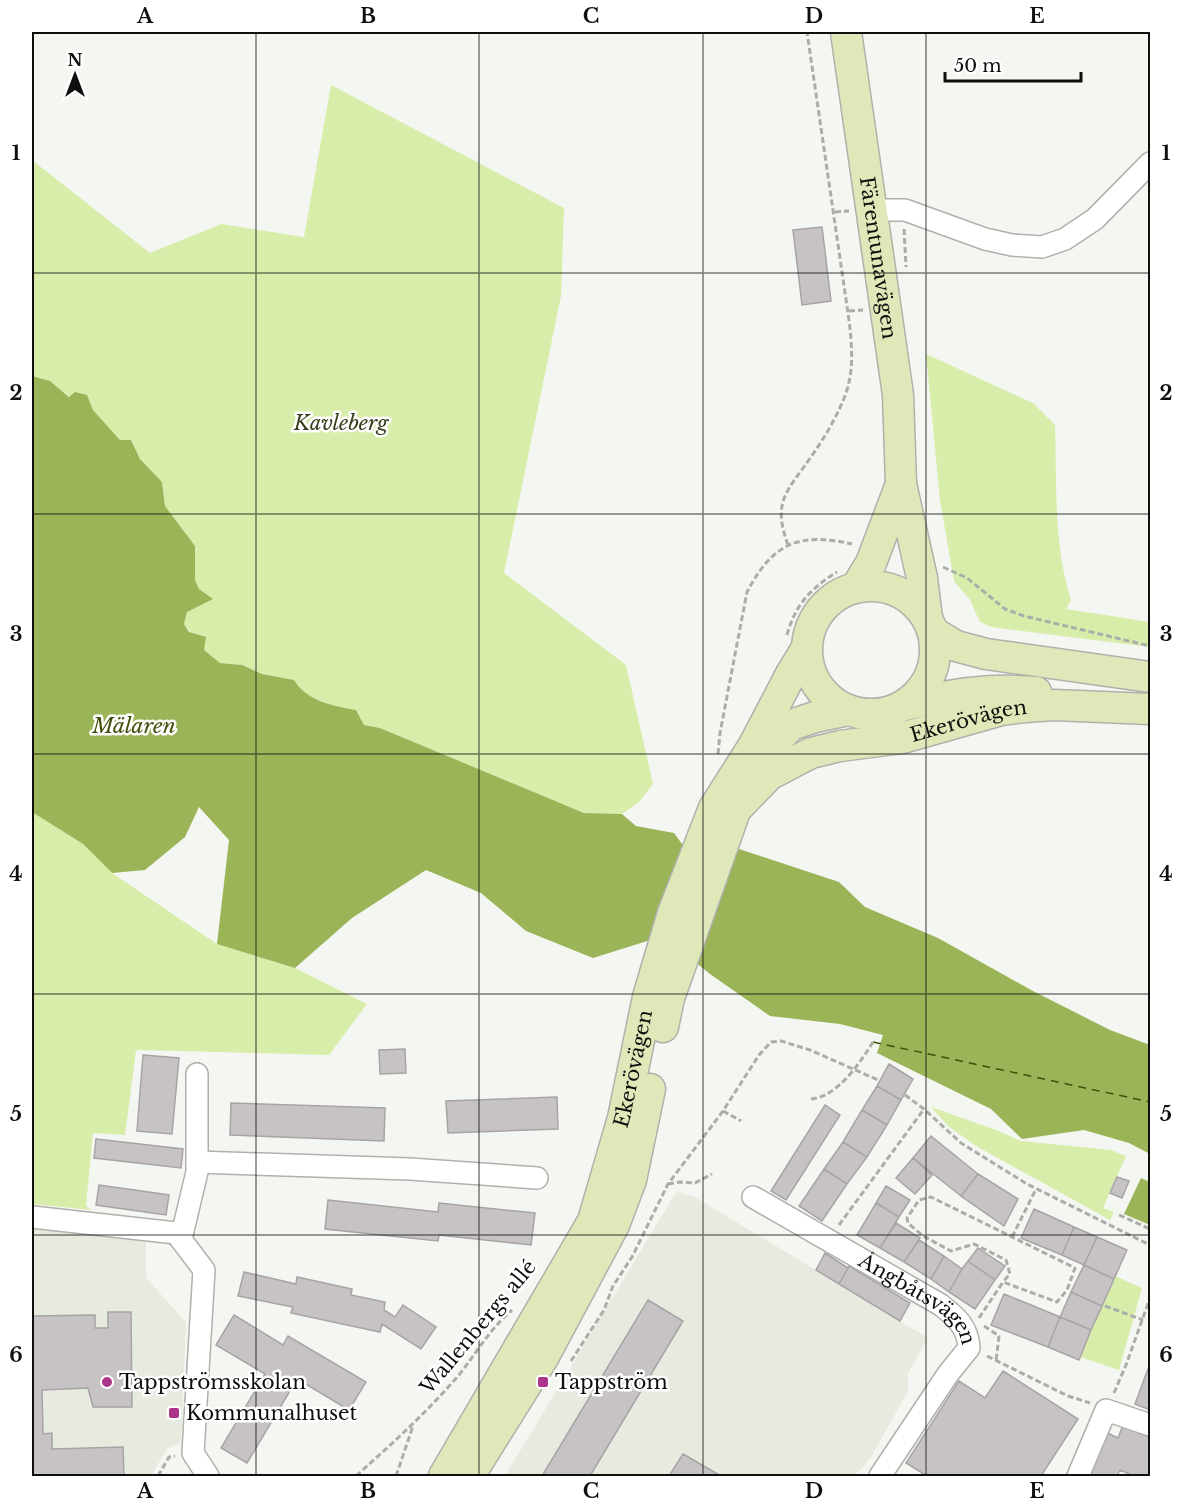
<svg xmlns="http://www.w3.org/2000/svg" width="1182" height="1508" font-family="'Libre Baskerville',serif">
  <rect width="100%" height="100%" fill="#f4f6f1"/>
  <path fill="#e6eadf" d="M676 1192 695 1197 928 1338 908 1373V1391L870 1459 854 1476H505Z
    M32 1223 146 1234V1278L186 1322 181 1442 167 1449 151 1476H32Z"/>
  <path fill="#d8edaa" d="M331 85 564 208 561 296 504 573 626 665 653 784 639 802 622 814 584 813 380 728 364 725 356 710C333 706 307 701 294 680L262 674 242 665 220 663 204 650 184 624 187 612 212 599 199 589 195 580V546L165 506 162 482 140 459 131 440H120L93 410 87 395 70 397 50 381 32 376V160L150 253 221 224 304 237Z
    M926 354 1033 403 1055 425C1057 483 1053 544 1071 600L1066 609 1150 622V647L991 627 980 622 970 600 954 581 940 500Z
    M32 812 83 844 112 873 217 944 295 968 367 1004 329 1055 136 1050 125 1135 93 1133 86 1206 92 1210 32 1204Z
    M931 1107 996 1130 1021 1141 1111 1150 1126 1156 1103 1208 1114 1212 1110 1220 976 1146 948 1126Z
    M1115 1276 1142 1288 1119 1370 1080 1357Z"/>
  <path fill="#9bb457" d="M32 376 50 381 69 397 75 392 87 395 93 410 120 440H131L140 459 162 482 165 506 195 546V580L199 589 213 599 187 612 184 624 189 632 206 637 204 650 220 663 242 665 262 674 294 680C307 701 333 706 356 710L364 725 380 728 584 813 622 814 636 826 674 833 698 866 736 848 839 882 865 907 938 938 1031 990 1110 1030 1150 1045V1154L1129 1143 1084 1130 1022 1139 991 1109 877 1053 883 1035 840 1024 770 1016 710 974 663 936 593 958 526 931 481 893 426 870 352 918 295 968 217 944 229 840 199 807 185 837 145 870 112 873 83 844 32 812Z
    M1141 1178 1150 1182V1225L1124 1214Z"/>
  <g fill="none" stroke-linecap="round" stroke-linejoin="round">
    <path stroke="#404f0a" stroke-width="1.5" stroke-dasharray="8 6" stroke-linecap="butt" d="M873 1042 1150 1102"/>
  </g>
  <path fill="#c7c3c5" stroke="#a7a3a6" stroke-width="1.5" d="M822 227 831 301 802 305 793 230Z
    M405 1049 406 1073 380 1074 379 1050Z
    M143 1055 179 1058 172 1134 137 1131Z
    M889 1064 913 1079 901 1100 877 1086Z
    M877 1086 901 1100 887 1125 862 1110Z
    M557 1097 558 1129 448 1133 446 1101Z
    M231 1103 385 1108 384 1141 230 1135Z
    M825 1105 840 1115 786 1200 771 1191Z
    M862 1110 887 1125 867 1157 843 1142Z
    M931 1136 978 1174 961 1196 913 1158Z
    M96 1139 183 1149 181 1168 94 1158Z
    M843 1142 867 1157 847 1184 824 1169Z
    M913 1158 932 1175 915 1194 896 1178Z
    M824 1169 847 1184 822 1221 799 1206Z
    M978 1174 1018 1199 1004 1226 961 1196Z
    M1117 1177 1129 1181 1122 1198 1110 1193Z
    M99 1185 169 1195 166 1215 96 1205Z
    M886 1186 910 1200 899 1217 876 1203Z
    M328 1200 438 1212 439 1203 535 1213 531 1245 439 1235 438 1241 325 1229Z
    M876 1203 899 1217 880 1248 857 1235Z
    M1034 1209 1074 1227 1062 1255 1021 1238Z
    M896 1223 920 1238 904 1262 880 1248Z
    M1074 1227 1097 1237 1084 1265 1062 1255Z
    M1097 1237 1127 1250 1114 1279 1084 1265Z
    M919 1240 944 1256 931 1279 904 1262Z
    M978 1248 1005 1266 995 1280 968 1261Z
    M825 1253 848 1268 839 1284 816 1270Z
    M944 1256 962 1269 949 1292 931 1279Z
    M968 1261 995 1280 975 1309 949 1292 962 1269Z
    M1084 1265 1114 1279 1102 1306 1071 1292Z
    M849 1266 910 1303 900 1321 839 1284Z
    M244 1272 296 1284 297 1277 352 1289 351 1295 385 1302 384 1310 395 1317 403 1305 436 1327 421 1349 382 1324 380 1332 291 1313 293 1307 238 1296Z
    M1071 1292 1102 1306 1091 1330 1060 1317Z
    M1004 1294 1060 1317 1048 1347 991 1325Z
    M648 1300 683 1321 590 1476H542Z
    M108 1312H131L132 1407H93L88 1388 42 1390 43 1434 52 1433V1449L123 1447 124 1476H32V1316L95 1315V1328H108Z
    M234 1315 283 1345 288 1336 366 1382 349 1410 299 1380 294 1384 247 1463 221 1448 265 1374 216 1345Z
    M1060 1317 1091 1330 1079 1360 1048 1347Z
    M1148 1369H1150V1410L1135 1404Z
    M1003 1371 1078 1419 1041 1476H927L906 1463 959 1381 985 1398Z
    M1123 1425 1150 1437V1476H1134L1120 1470 1117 1476H1083L1103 1431 1118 1438Z
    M683 1454 721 1476H669Z"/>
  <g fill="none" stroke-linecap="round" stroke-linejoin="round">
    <defs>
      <g id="minor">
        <path d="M872 210H905L985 239 1012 245 1042 247 1065 239 1095 219 1150 163"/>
        <path d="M197 1162 410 1169 537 1178"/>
        <path id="s1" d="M753 1197 941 1305C956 1317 968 1327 969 1348L948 1374 880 1476"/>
        <path d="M32 1217 176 1233 204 1270 193 1453 208 1476"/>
        <path d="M181 1239 197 1172V1074"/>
        <path d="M1078 1476 1106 1410 1150 1425"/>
      </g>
      <g id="secondary">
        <path id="s2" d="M846 32 898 395 901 484 922 578 927 618"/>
        <circle cx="871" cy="650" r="64"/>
        <path d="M856 588 871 563 901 484"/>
        <path d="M933 632 956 646 986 654 1150 677"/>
        <path d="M905 705C952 694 988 688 1036 692"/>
        <path d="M759 759 791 725 815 717 848 710"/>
        <path id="s3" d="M736 809 769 775 811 753 840 746 902 738 1001 710 1025 707 1054 705 1150 709"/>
        <path d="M663 1027 669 998 735 811"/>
        <path id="s4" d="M444 1476 593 1221 623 1118 648 997 673 913 714 808 754 745 791 674 805 651"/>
        <path d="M469 1476 544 1356 614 1225 631 1180 650 1089"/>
      </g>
    </defs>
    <use href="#minor" stroke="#b0b1ad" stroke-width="24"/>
    <use href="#secondary" stroke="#b0b1ad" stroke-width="33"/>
    <path stroke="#abada9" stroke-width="3" stroke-dasharray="6 3" stroke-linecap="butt" d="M835 212 849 211
      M904 229 906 267
      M849 311 863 310
      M788 545C771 499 789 490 813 454 826 435 838 415 846 393 854 370 852 345 849 320L807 32
      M943 567 967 578 1005 609 1024 616 1150 646
      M787 635C795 605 811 588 837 572
      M718 754 720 733 747 592C773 543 798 532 852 544
      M905 1095 924 1109 961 1143 1027 1184 1150 1245
      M811 1099C837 1097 860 1063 873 1042
      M723 1111 741 1121
      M668 1184 680 1182 695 1183 712 1174
      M1119 1215 1150 1229
      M839 1225 924 1109
      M1012 1237 1036 1189
      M1105 1306 1143 1320
      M979 1318 1003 1282 1057 1302 1067 1290 1075 1268 931 1197 919 1200 907 1218 908 1223 923 1236 951 1251 974 1244 1006 1260 1010 1274 1003 1282
      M984 1326 999 1336 996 1361
      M987 1356 1068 1396 1090 1403
      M571 1361 604 1310 613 1286 632 1257 668 1184 723 1111 759 1055 771 1042 781 1041 810 1050 878 1080
      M1114 1393 1126 1365 1150 1298
      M158 1476 169 1457 175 1456
      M356 1476C392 1444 427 1412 459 1375 477 1352 489 1330 512 1310
      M396 1476 413 1426"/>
    <use href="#minor" stroke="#fff" stroke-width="21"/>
    <use href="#secondary" stroke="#dfe8b8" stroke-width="30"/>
  </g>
  <path fill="none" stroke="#0f100e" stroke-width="1.5" stroke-opacity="0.55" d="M256 32V1476M479 32V1476M703 32V1476M926 32V1476M32 273H1150M32 514H1150M32 754H1150M32 994H1150M32 1235H1150"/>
  <g fill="#ac358b" stroke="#fff" stroke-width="2">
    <circle cx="107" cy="1382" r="6"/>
    <rect x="537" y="1376" width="12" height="12" rx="3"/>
    <rect x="168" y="1407" width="12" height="12" rx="3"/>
  </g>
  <g text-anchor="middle" stroke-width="5" stroke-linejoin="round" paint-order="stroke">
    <g font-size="20" fill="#0f100e" stroke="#fff">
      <text dy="7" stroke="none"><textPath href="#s2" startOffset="228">Färentunavägen</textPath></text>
      <text dy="7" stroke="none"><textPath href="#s3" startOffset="256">Ekerövägen</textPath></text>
      <text dy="7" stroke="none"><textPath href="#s4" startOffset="453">Ekerövägen</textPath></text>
      <text dy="7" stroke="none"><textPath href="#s1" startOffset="195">Ångbåtsvägen</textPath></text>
      <text transform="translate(478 1327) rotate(-50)" y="7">Wallenbergs allé</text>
    </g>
    <g font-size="20" font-style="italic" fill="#343e18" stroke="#fff">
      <text x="341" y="430">Kavleberg</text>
    </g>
    <g font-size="20" fill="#0f100e" stroke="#fff" text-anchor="start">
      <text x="119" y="1389">Tappströmsskolan</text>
      <text x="555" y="1389">Tappström</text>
      <text x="186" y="1420">Kommunalhuset</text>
    </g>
    <g font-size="21" font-style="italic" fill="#404f0a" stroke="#fff">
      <text x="134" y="733">Mälaren</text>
    </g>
  </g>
  <rect width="1182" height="1508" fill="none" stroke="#ffffff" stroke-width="66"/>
  <g transform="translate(75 75)" stroke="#ffffff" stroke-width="4.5" paint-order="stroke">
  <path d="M0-4.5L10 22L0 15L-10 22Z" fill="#0f100e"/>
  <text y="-9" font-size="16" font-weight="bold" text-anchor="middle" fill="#0f100e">N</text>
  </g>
  <path d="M945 72v9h136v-9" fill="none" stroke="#0f100e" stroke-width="3"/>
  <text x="954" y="72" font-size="18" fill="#0f100e" stroke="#ffffff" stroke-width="4.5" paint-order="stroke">50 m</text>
  <rect x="33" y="33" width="1116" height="1442" fill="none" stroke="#0f100e" stroke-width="2"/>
  <g font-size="20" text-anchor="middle" font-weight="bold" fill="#0f100e">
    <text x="145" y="23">A</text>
    <text x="368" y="23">B</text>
    <text x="591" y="23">C</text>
    <text x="814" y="23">D</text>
    <text x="1037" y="23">E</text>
    <text x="16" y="160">1</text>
    <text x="1166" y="160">1</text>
    <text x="16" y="400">2</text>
    <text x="1166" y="400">2</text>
    <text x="16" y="641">3</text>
    <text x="1166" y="641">3</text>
    <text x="16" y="881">4</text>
    <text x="1166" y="881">4</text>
    <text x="16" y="1121">5</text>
    <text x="1166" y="1121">5</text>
    <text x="16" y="1362">6</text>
    <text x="1166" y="1362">6</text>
    <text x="145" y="1498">A</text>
    <text x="368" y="1498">B</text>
    <text x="591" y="1498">C</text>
    <text x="814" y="1498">D</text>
    <text x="1037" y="1498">E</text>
  </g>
</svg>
